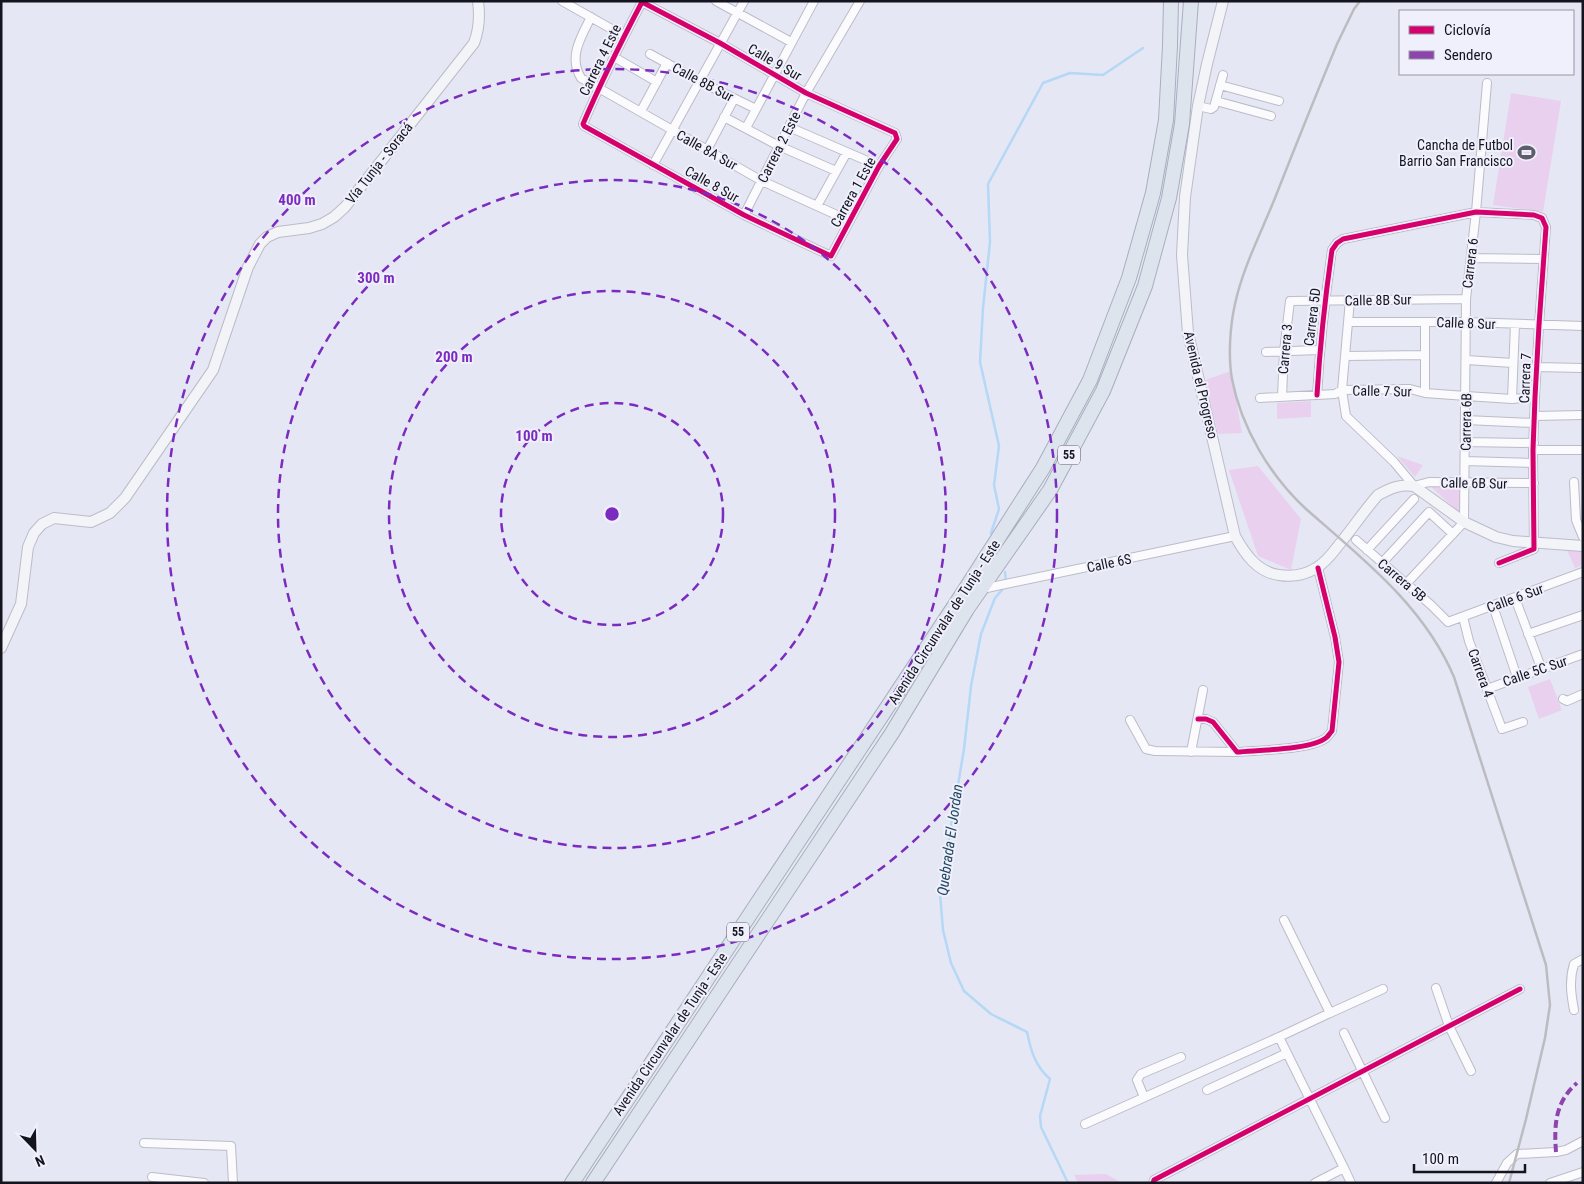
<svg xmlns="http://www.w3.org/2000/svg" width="1584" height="1184" font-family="'Roboto Condensed',sans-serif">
  <rect width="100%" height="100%" fill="#e6e7f4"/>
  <path fill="#e9d0ef" d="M1511 93 1561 101 1543 212 1493 205Z
    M1231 371 1242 433 1218 434 1205 380Z
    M1311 401V417L1277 419V403Z
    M1397 456 1423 465 1415 477Z
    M1258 466 1301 519 1291 570 1258 556 1229 470Z
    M1430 486H1460L1461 514Z
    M1566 548 1583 551V565L1575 568Z
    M1550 679 1562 710 1539 719 1528 687Z
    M1106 1174 1122 1183H1078L1074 1175Z"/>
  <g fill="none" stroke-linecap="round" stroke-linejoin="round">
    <path stroke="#b4d8f5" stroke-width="2.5" d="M991 533 999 509 994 485 999 446 980 362 983 308 990 242 988 184 1043 83 1070 73 1103 75 1143 48
      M1005 572 1006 582
      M1002 590 995 598 981 634 971 686 964 749 940 893 943 930 951 963 964 991 991 1014 1027 1032C1031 1051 1035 1066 1050 1079L1040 1116 1041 1127 1068 1183"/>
    <defs>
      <path id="street" d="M562 1 624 36
        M641 1 642 2 720 43 806 93 895 133 897 139 879 166 831 256 744 215 584 126 583 124C601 82 621 42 642 2V1
        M716 1 791 42
        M591 17C581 37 568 57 581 78L762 181 850 221
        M650 54 699 81 756 109
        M614 57 657 82
        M1220 85 1279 101
        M1216 101 1271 116
        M1198 106 1211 109 1214 107 1223 75
        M641 111 667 63
        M724 117 779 146 836 171
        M789 127 879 166
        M746 128 814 1
        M707 150 734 99
        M653 165 744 1
        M817 206 847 152
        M744 215 806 93 860 1
        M1471 258 1543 259
        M1350 300 1342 390 1346 416 1394 462 1414 486 1429 482 1534 483
        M1349 322H1465L1583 326
        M1266 352 1319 350
        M1345 356 1425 355
        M1466 360 1513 363
        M1536 367 1583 368
        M1425 393V322
        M1317 395C1320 346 1325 298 1332 250L1337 243 1343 239 1476 212 1534 215 1542 218 1546 227 1539 325 1535 397 1533 450 1534 549 1499 563
        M1282 397 1284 351 1290 301 1466 299
        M1260 398 1335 394 1342 390 1410 389 1425 393 1466 396 1512 399 1535 397
        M1512 399 1515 324
        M1534 416 1583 415
        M1466 420 1534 423
        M1465 442 1534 443
        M1533 450H1583
        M1465 461 1533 463
        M1574 482 1576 520 1583 537
        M1356 540 1431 605 1448 622 1583 572
        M1367 550 1414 499
        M1382 563 1429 512 1453 534
        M1406 584 1464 522 1466 299 1476 212 1487 83
        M982 589 1235 536
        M1515 598 1542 670
        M1493 606 1517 677
        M1463 617 1469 641 1502 729 1523 722
        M1528 634 1583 615
        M1487 689 1583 654
        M1563 699 1567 701 1583 694
        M1198 719H1206L1213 722 1237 752C1258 750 1313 750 1327 737 1329 735 1330 733 1332 731L1339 662 1335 637 1318 568
        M1130 720 1146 749 1155 751 1237 752
        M1191 752 1203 690
        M1284 920 1330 1013 1279 1037 1344 1168
        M1436 988 1449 1026 1471 1071
        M1574 1010C1571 994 1569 980 1574 964L1583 959
        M1330 1013 1383 989
        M1344 1033 1385 1118
        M1207 1090 1287 1053
        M1144 1097 1137 1080 1141 1074 1181 1057
        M1085 1124 1279 1037
        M144 1143 231 1146 233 1183
        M152 1177 204 1183
        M1153 1183 1154 1180 1520 989
        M1315 1183 1344 1168 1351 1183
        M1496 1183 1507 1163 1517 1154 1556 1152 1566 1150 1583 1141
        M1550 1183 1583 1172"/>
      <path id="secondary" d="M1223 1 1207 64 1198 106 1185 197 1182 255 1188 333 1235 536C1245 554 1257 572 1279 575 1292 577 1305 575 1316 568 1325 563 1332 554 1338 546 1352 529 1364 511 1378 495 1391 488 1400 484 1414 486L1464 522 1496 537 1513 541 1583 546
        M1 648 21 604 28 547 34 533 42 524 54 518 91 522 110 513 125 498 213 370 248 267 260 244 267 237 278 232 309 228 322 224 334 217 345 207 474 43C479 30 480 16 478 1"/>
      <path id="highway" d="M572 1183 963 593 1043 468 1090 380 1129 278 1153 193 1166 120 1170 46 1171 1
        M593 1183 892 733 967 609 1050 490 1103 391 1145 286 1169 198 1182 124 1191 1"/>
    </defs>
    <use href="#street" stroke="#bbbcc7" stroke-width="10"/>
    <use href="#secondary" stroke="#bbbcc7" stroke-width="12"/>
    <use href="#highway" stroke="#a8aebe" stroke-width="16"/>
    <use href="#street" stroke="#fbfbfd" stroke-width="8"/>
    <use href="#secondary" stroke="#f3f4f8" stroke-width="10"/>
    <use href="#highway" stroke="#dee4ee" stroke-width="14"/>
    <path stroke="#bcbcc0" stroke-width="2.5" d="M1360 1 1354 9 1337 44C1316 95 1295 147 1275 198 1261 233 1243 267 1235 304 1230 326 1228 357 1232 379 1241 427 1270 476 1306 509 1363 559 1424 606 1454 677L1546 965 1550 1005 1545 1038 1526 1119 1509 1183"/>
    <path stroke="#8e44ad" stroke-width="4" stroke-dasharray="8 4" stroke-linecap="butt" d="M1556 1152C1554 1125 1555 1102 1577 1083"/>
    <defs>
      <path id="cycleway" d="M641 1 642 2 720 43 806 93 895 133 897 139 879 166 831 256 744 215 584 126 583 124C601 82 621 42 642 2V1
        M1317 395C1320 346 1325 298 1332 250L1337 243 1343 239 1476 212 1534 215 1542 218 1546 227 1539 325 1535 397 1533 450 1534 549 1499 563
        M1198 719H1206L1213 722 1237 752C1258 750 1313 750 1327 737 1329 735 1330 733 1332 731L1339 662 1335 637 1318 568
        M1153 1183 1154 1180 1520 989"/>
    </defs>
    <use href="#cycleway" stroke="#eff0fc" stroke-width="8"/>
    <use href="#cycleway" stroke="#d6006c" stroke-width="5"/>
  </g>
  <g fill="none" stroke="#7b2cbf" stroke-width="2.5" stroke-dasharray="9 6">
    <circle cx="612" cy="514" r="111"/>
    <circle cx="612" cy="514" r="223"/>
    <circle cx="612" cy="514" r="334"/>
    <circle cx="612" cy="514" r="445"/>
  </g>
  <defs>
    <symbol id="stadium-bare" viewBox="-9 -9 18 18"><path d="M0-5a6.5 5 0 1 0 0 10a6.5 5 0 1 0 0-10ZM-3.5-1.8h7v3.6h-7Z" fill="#5e5e6a" stroke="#eff0fc" stroke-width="2.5" paint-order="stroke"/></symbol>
  </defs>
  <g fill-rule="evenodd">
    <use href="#stadium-bare" x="1514" y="140" width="25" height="25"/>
  </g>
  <g text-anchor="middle" stroke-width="4" stroke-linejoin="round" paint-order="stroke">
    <g fill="#eff0fc" stroke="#565661" stroke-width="1">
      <rect x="1058" y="445.5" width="22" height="19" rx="4"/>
      <rect x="727" y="922.5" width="22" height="19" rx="4"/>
    </g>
    <g font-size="12" font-weight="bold" fill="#14141f">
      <text x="1069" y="459">55</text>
      <text x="738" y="936">55</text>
    </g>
    <g font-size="14" fill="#14141f" stroke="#eff0fc">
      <text transform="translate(600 60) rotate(-64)" y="5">Carrera 4 Este</text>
      <text transform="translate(775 62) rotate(30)" y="5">Calle 9 Sur</text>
      <text transform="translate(703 82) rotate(28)" y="5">Calle 8B Sur</text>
      <text transform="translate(779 147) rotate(-63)" y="5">Carrera 2 Este</text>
      <text transform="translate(707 150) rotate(29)" y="5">Calle 8A Sur</text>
      <text transform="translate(379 163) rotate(-52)" y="5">Vía Tunja - Soracá</text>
      <text transform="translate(712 184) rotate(29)" y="5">Calle 8 Sur</text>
      <text transform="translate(853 192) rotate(-61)" y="5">Carrera 1 Este</text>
      <text transform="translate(1470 263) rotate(-83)" y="5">Carrera 6</text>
      <text transform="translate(1378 300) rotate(-1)" y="5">Calle 8B Sur</text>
      <text transform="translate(1312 317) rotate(-83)" y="5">Carrera 5D</text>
      <text transform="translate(1466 323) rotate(2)" y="5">Calle 8 Sur</text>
      <text transform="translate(1285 349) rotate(-85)" y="5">Carrera 3</text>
      <text transform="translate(1525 378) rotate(-88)" y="5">Carrera 7</text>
      <text transform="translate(1201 385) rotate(77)" y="5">Avenida el Progreso</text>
      <text transform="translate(1382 391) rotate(1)" y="5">Calle 7 Sur</text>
      <text transform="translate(1466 422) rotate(-89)" y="5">Carrera 6B</text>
      <text transform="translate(1474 483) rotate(1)" y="5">Calle 6B Sur</text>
      <text transform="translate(1109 563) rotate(-12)" y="5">Calle 6S</text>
      <text transform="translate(1402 580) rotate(40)" y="5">Carrera 5B</text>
      <text transform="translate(1515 598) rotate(-20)" y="5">Calle 6 Sur</text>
      <text transform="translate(944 622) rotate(-57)" y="5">Avenida Circunvalar de Tunja - Este</text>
      <text transform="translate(1535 671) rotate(-19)" y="5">Calle 5C Sur</text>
      <text transform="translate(1481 673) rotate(70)" y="5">Carrera 4</text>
      <text transform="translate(670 1034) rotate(-56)" y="5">Avenida Circunvalar de Tunja - Este</text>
    </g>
    <g font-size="14" fill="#14141f" stroke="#eff0fc" text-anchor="end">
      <text x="1513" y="150">Cancha de Futbol<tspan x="1513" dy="16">Barrio San Francisco</tspan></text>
    </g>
    <g font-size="15" font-style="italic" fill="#224961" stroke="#eff0fc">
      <text transform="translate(950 840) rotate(-82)" y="5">Quebrada El Jordan</text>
    </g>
  </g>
  <circle cx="612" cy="514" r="8" fill="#7b2cbf" stroke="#eff0fc" stroke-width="2.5"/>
  <g font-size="15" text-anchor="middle" font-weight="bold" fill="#7b2cbf" stroke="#eff0fc" stroke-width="4" stroke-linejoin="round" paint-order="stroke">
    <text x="297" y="205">400 m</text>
    <text x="376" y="283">300 m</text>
    <text x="454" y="362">200 m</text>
    <text x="534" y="441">100 m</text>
  </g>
  <rect width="1584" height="1184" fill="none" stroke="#14141f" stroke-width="5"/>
  <rect x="1399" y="10" width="175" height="65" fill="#eff0fc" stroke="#9798a4"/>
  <rect x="1409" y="26" width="25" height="8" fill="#d6006c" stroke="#9798a4"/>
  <text x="1444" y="35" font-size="15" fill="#14141f">Ciclovía</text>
  <rect x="1409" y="51" width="25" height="8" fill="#8e44ad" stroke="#9798a4"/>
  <text x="1444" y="60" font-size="15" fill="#14141f">Sendero</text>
  <g transform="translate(35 1149) rotate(157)" stroke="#eff0fc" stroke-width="4" paint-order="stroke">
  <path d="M0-4L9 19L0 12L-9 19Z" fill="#14141f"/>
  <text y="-8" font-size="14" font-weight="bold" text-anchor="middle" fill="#14141f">N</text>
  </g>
  <path d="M1414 1164v8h111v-8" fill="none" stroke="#14141f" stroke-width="2.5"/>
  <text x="1422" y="1164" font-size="15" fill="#14141f" stroke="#eff0fc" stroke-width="4" paint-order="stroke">100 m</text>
</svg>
